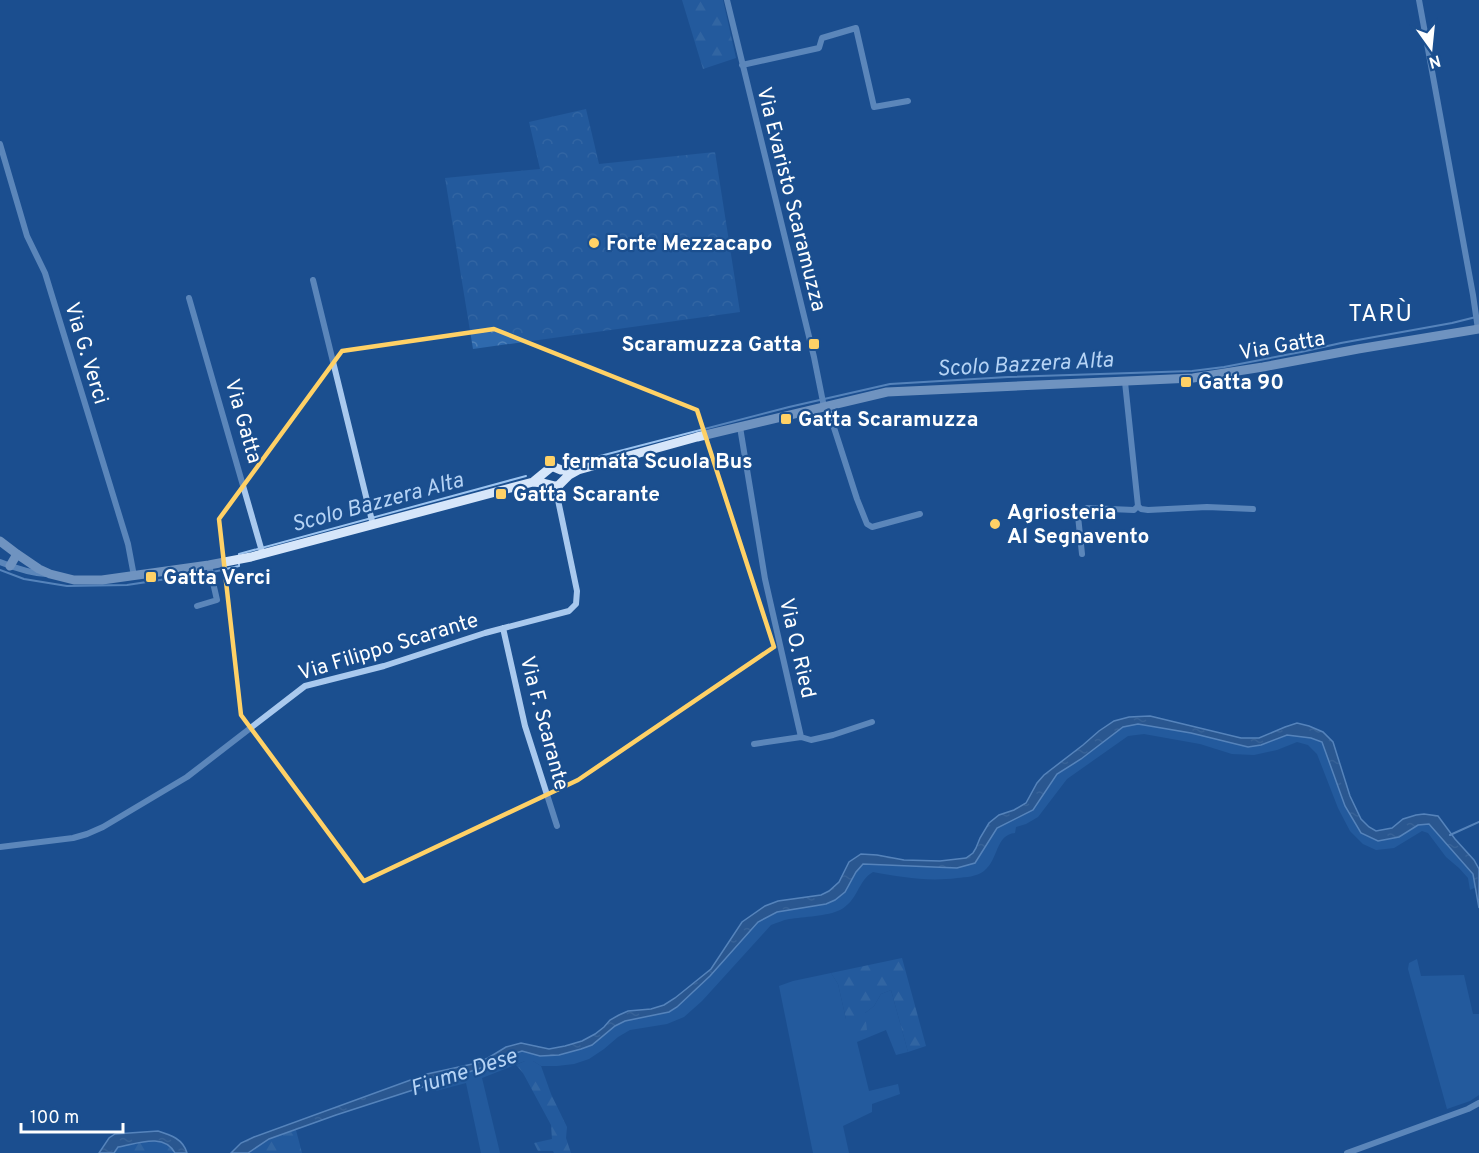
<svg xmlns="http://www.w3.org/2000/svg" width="1479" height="1153" font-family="Overpass,sans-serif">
  <defs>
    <pattern id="forest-firs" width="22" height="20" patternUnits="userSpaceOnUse" patternTransform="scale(1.5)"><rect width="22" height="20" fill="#2e69ad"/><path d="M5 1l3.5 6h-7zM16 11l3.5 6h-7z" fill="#4d80b9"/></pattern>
    <pattern id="park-crowns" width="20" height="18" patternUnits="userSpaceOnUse" patternTransform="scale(1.5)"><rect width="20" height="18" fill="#2e69ad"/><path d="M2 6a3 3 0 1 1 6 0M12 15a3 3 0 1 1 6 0" fill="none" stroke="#4d80b9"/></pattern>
    <pattern id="water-ripples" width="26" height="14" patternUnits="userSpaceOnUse" patternTransform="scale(1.5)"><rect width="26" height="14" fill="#3c6290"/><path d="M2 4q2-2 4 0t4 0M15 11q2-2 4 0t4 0" fill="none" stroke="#597aa1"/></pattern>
  </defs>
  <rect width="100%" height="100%" fill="#1b4f8f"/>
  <path fill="#2e69ad" d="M1138 724 1261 745 1287 734 1311 738 1322 742 1361 833 1379 841 1399 837 1418 825 1429 824 1473 874 1476 887 1470 890 1468 878 1459 868 1446 857 1428 833 1422 831 1394 848 1376 850 1363 844 1350 831 1338 808 1317 754 1308 745 1297 742 1277 750 1254 755 1232 754 1200 744 1144 734 1128 736 1067 779 1038 817 1026 824 1016 827 1015 833C995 835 999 859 984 871 976 877 966 877 957 878 928 882 901 877 873 872 858 880 858 901 840 910 828 916 803 917 789 919 783 920 777 923 771 925L702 1001 684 1017 667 1024 630 1030 618 1037 604 1049 589 1059 574 1064 557 1066H541L533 1061H525L482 1078 500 1153H481L466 1083 436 1091 434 1082 484 1067 522 1051 540 1056 559 1055 625 1021 669 1012 677 1007 710 976 758 922 777 912 826 904 835 900 845 892 856 872 863 864 974 863 997 828 1033 810 1057 774 1081 759 1123 727Z
    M1417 959 1421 976 1464 975 1473 1014H1479V1095L1470 1101 1447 1109 1408 969 1409 963Z
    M831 973 838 984 846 1019 865 1013 874 1006 881 994 891 990 908 1052 896 1055 886 1030 857 1042 869 1091 898 1084 900 1094 872 1104V1112L843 1126 849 1153H813L779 986 793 981Z"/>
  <path fill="url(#forest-firs)" d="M682 0H723L736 58 703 69Z
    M902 958 926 1046 908 1052 891 990 881 994 874 1006 865 1013 867 1030 853 1033 846 1019 838 984 831 973Z
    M525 1061H533L541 1066 551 1094 567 1127 566 1138 571 1153H554L553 1151H538L534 1143 552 1139 551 1125 523 1073 516 1065Z
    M296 1130 302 1153H248L269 1139Z
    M153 1140C162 1142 170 1145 175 1153H114L118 1147Z"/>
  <path fill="url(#park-crowns)" d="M586 109 599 164 715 152 740 312 473 349 445 178 540 169 529 122Z"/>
  <path fill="url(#water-ripples)" stroke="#9cc4f0" stroke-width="1.5" d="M1150 716 1241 738H1259L1285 727 1297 723 1309 726 1323 732 1333 742 1350 796 1361 819 1369 827 1376 831 1392 828 1403 819 1416 815 1424 814 1438 816 1455 839 1474 860 1479 869V908L1473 874 1429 824 1418 825 1399 837 1378 841 1361 833 1345 806 1322 742 1311 738 1287 735 1261 745 1248 747 1191 733 1138 724 1123 727 1081 759 1057 774 1033 810 997 828 975 863 957 868 863 864 856 872 845 892 835 900 826 904 777 912 758 922 710 976 677 1007 669 1012 625 1021 615 1026 592 1045 581 1049 559 1055 540 1056 522 1051 516 1053 484 1067 336 1115 269 1139 248 1153H231L241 1143 254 1137 427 1074 477 1063 488 1058 506 1047 521 1043 549 1049 565 1046 582 1041 595 1034 604 1027 610 1020 619 1015 628 1011 651 1009 664 1005 675 998 711 969 742 922 765 906 778 901 821 895 829 891 839 882 849 862 861 854 877 855 904 860 940 861 966 858 973 853 976 848 980 838 989 823 999 815 1014 810 1026 803 1037 783 1044 775 1083 745 1099 731 1114 721 1129 717Z
    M158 1131C171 1135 183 1139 187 1153H175C164 1132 136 1144 118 1147L114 1153H99L109 1138 115 1134Z"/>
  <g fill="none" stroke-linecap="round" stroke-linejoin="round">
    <path stroke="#9cc4f0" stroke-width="2" d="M577 462 789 407 890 384 1008 377 1192 371 1224 367 1301 352 1341 343 1452 323 1476 317
      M239 557V554L526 476
      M0 570 24 579 67 586 127 585 206 573
      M213 572 239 566V564
      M1450 835 1479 822"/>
    <path stroke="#a9c9ee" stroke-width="6" d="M727 0 814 357 824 407
      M1419 0 1473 295 1478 329
      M742 65 819 48 822 38 856 28 874 107 908 101
      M0 144 27 236 45 273 128 544 134 576
      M313 280 373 525
      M189 298 263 555
      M1125 382 1138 506 1141 509 1148 510 1207 507 1253 509
      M827 406 857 499 867 524 872 527 920 514
      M740 427 765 579 801 737
      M1082 554 1078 516 1080 512 1087 508 1134 510 1138 506
      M0 562C15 568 29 573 46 574
      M197 606 217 600 209 565
      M503 628 525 726 557 826
      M754 744 801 737 811 740 833 735 872 722
      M0 847 73 838 87 834 103 827 187 777 305 686 384 666 485 633 569 611 576 604 577 591 558 500 551 486
      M1347 1153 1468 1109 1479 1103"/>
    <path stroke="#d6e6fa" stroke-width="9" d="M533 482 550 468 554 467 561 470H578L697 437 887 392 1193 378 1263 367 1358 349 1479 329
      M0 541 17 554 39 569 50 574 74 580H102L209 565 251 557 533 482 543 483 555 486 559 485 569 475 578 470
      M10 566 17 554"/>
  </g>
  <path d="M0 0H1479V1153H0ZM494 329 697 410 774 647 578 780 364 881 241 715 219 519 342 351Z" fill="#1b4f8f" fill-opacity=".55" fill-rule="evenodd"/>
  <path fill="none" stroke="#ffd166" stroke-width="4.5" stroke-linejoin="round" d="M494 329 697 410 774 647 578 780 364 881 241 715 219 519 342 351Z"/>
  <g fill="#ffd166" stroke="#1b4f8f" stroke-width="2">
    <circle cx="594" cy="243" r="6"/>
    <rect x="808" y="338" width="12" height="12" rx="3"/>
    <rect x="1180" y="376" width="12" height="12" rx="3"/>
    <rect x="780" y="413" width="12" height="12" rx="3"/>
    <rect x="544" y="455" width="12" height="12" rx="3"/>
    <rect x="495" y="488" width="12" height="12" rx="3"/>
    <circle cx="995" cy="524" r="6"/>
    <rect x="145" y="571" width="12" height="12" rx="3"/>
  </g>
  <g text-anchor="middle" stroke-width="4.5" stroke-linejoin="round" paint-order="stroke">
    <g font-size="21" fill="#fff" stroke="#1b4f8f">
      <text transform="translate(792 199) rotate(76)" y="7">Via Evaristo Scaramuzza</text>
      <text transform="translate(1282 345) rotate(-10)" y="7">Via Gatta</text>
      <text transform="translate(87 353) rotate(73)" y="7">Via G. Verci</text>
      <text transform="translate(244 421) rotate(74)" y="7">Via Gatta</text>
      <text transform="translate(388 646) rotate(-17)" y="7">Via Filippo Scarante</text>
      <text transform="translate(798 648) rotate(77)" y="7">Via O. Ried</text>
      <text transform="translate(545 723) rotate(75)" y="7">Via F. Scarante</text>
    </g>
    <g font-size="21" font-weight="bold" fill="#fff" stroke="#1b4f8f" text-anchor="start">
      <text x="606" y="250">Forte Mezzacapo</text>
      <text x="802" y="351" text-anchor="end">Scaramuzza Gatta</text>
      <text x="1198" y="389">Gatta 90</text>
      <text x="798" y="426">Gatta Scaramuzza</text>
      <text x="562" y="468">fermata Scuola Bus</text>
      <text x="513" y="501">Gatta Scarante</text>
      <text x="1007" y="519">Agriosteria<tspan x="1007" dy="24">Al Segnavento</tspan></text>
      <text x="163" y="584">Gatta Verci</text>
    </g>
    <g font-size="22" font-style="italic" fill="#b5d3f5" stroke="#1b4f8f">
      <text transform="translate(1025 363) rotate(-3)" y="8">Scolo Bazzera Alta</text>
      <text transform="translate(377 501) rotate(-15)" y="8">Scolo Bazzera Alta</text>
      <text transform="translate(463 1071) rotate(-18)" y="8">Fiume Dese</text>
    </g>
    <g font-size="24" letter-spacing="1.5" fill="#fff" stroke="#1b4f8f">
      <text x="1381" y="321">TARÙ</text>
    </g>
  </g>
  <g transform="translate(1431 48) rotate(165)" stroke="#1b4f8f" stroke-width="4.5" paint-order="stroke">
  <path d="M0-4.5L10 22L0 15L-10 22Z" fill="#ffffff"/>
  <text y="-9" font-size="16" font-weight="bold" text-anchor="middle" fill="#ffffff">N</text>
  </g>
  <path d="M21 1123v9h102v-9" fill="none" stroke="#ffffff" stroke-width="3"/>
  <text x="30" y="1123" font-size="18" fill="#ffffff" stroke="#1b4f8f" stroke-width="4.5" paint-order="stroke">100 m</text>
</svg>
